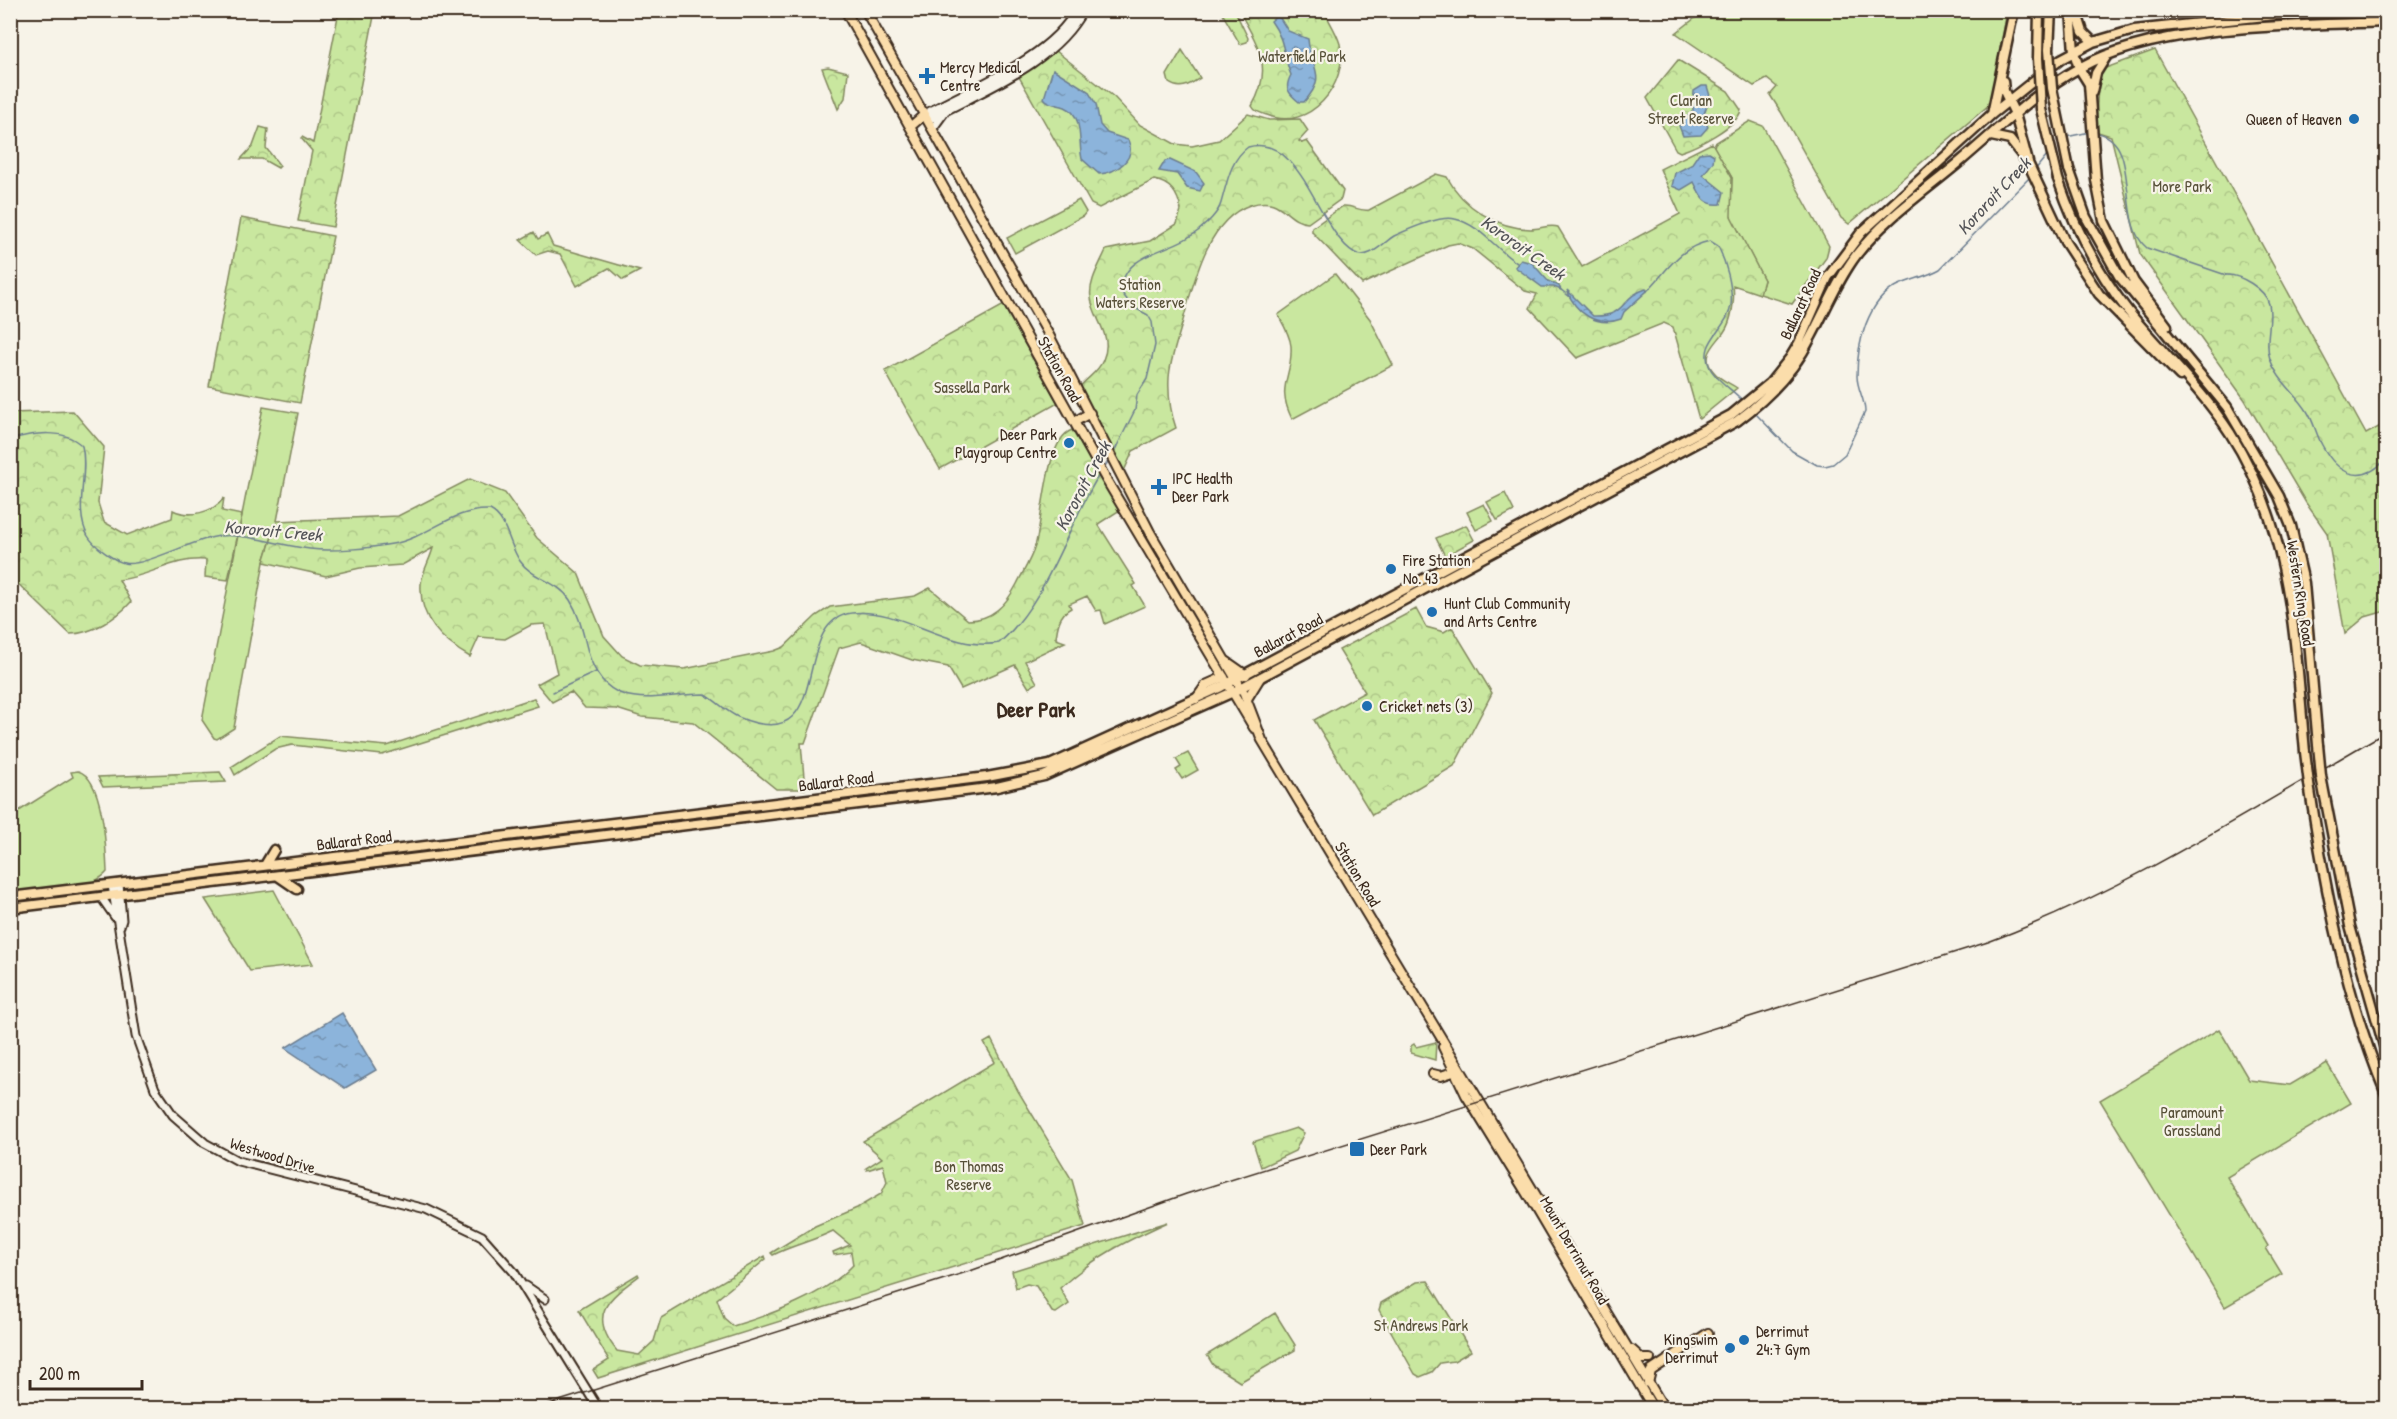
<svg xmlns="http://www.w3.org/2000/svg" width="2397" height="1419" font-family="'Patrick Hand',sans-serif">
  <defs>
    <pattern id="forest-firs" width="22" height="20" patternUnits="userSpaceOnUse" patternTransform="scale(1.5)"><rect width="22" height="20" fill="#c9e79f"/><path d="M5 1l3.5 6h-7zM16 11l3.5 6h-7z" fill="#aec688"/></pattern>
    <pattern id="park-crowns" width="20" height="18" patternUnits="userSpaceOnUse" patternTransform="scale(1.5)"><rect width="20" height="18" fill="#c9e79f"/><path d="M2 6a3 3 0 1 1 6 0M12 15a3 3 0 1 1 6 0" fill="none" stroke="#aec688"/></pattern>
    <pattern id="water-ripples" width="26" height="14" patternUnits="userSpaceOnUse" patternTransform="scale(1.5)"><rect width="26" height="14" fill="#8cb4db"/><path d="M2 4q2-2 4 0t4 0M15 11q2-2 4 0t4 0" fill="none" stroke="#7493b1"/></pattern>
  </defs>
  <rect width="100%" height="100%" fill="#f7f3e8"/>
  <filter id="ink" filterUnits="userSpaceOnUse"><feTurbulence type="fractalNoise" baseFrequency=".0167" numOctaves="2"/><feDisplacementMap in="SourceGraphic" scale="12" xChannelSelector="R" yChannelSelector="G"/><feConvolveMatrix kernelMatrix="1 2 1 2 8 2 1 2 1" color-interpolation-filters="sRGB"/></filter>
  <g filter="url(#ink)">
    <path fill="#c9e79f" stroke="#82885e" stroke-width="1.5" d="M1704 11H2007L1990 104 1849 224 1841 218 1781 112 1770 95 1777 87 1767 79 1754 86 1676 33Z
      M1182 50 1200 78C1189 85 1181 91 1169 83L1167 75Z
      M1750 121 1763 126 1829 246 1826 258 1792 304 1760 294 1764 280 1730 216 1732 178 1714 147 1715 143Z
      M1079 200 1086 212 1083 216 1015 253 1007 238Z
      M1335 274 1370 319 1393 365 1292 419C1275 385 1293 378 1291 346 1290 335 1283 324 1278 315Z
      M263 407 298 413 277 521 264 562 234 728 217 739 214 738 202 720Z
      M1505 493 1514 511 1497 520 1487 502Z
      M1484 504 1493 521 1476 530 1467 512Z
      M534 698 538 706 382 755 292 745 275 749 235 775 231 767 280 736 387 746Z
      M1188 753 1198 770 1182 779 1176 770 1181 767 1176 759Z
      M78 771C104 778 106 850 107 872 91 892 35 890 11 892V816L73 777 71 772Z
      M274 890 313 964 250 971 205 899Z
      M2219 1029 2249 1080 2290 1085 2327 1063 2351 1103 2227 1177 2268 1246 2266 1248 2282 1274 2225 1307 2100 1100Z"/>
    <path fill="url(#forest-firs)" stroke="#82885e" stroke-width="1.5" d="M1221 11H1235L1248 38 1247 42 1240 44Z"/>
    <path fill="url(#park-crowns)" stroke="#82885e" stroke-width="1.5" d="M339 11H375L333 227 298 221 312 151 301 138 302 137 313 143Z
      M1239 11H1324C1329 21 1337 33 1340 44 1349 84 1309 133 1267 115 1261 113 1255 112 1252 106 1274 68 1258 45 1239 11Z
      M2155 50 2366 434 2386 423V611L2365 617 2345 634 2327 533 2306 503 2245 400 2140 254 2111 136 2095 131 2099 72 2104 66 2106 68Z
      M1056 51 1114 97 1140 125 1175 144 1192 146 1219 140 1248 114 1269 120 1300 119 1308 131 1299 141 1302 143 1307 141 1343 191 1341 199 1308 223C1285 222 1283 194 1250 205 1206 220 1193 286 1182 324 1177 342 1170 360 1169 378 1168 396 1170 411 1176 428L1133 451 1124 471 1079 388C1087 377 1098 373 1103 360 1114 335 1094 321 1091 298 1088 283 1100 264 1106 250L1150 241 1177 224 1181 210C1178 194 1171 183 1154 180L1099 208 1091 204 1018 75Z
      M1678 60 1728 91 1741 110C1738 126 1696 147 1680 152L1676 150 1647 98Z
      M828 67 848 72 845 98 838 109 822 68Z
      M260 127 268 129 266 148 280 166 278 168 262 159H241L253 146Z
      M1712 143 1732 178 1731 216 1764 280 1760 294 1733 285C1735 298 1732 321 1724 332 1716 344 1699 356 1714 372 1720 380 1730 383 1737 388L1699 419 1673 327 1664 323 1577 358 1530 308 1537 294 1525 291 1473 249 1458 243 1448 245 1362 284 1312 232V228L1343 206C1353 205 1359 212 1369 210L1436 174 1447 177C1463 207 1496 228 1531 229 1540 229 1549 224 1558 227L1582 267 1680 214 1660 169Z
      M241 218 333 236 300 403 209 386Z
      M534 232 538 239 547 234 553 246 640 271 623 280 609 268 577 286 560 254 548 251 536 255 520 240Z
      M1004 305 1058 403 940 469 885 371Z
      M73 411 104 447 98 503 104 522 127 535 172 518 173 510C189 518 213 513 224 498L222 511 242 515 228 580 205 577 206 560C174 557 152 576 119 580L131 602C117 618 92 634 70 634L11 577V413Z
      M1072 430 1120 510 1098 524 1136 584 1133 586 1145 606 1105 624 1101 610 1096 611 1087 596 1069 604 1071 608C1059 614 1057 628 1056 639L1065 642 1025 661 1037 683 1029 688 1015 665 961 689 948 667 912 660 861 642 839 648 805 743H801L805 789H776L693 722 642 717 617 709 585 708 571 692 552 702 537 684 557 673 545 624 531 625 505 639 479 637 470 657C442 641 419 619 421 584 422 572 430 560 433 548L402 565 360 568 326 576 264 562 277 521 398 516 470 479 505 493 537 538 578 573 604 636 622 656 640 665 684 669 774 651 784 647 816 616 830 607 915 596 930 588 968 620C992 620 1006 605 1017 584 1023 572 1031 559 1035 546 1043 521 1045 439 1072 430Z
      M1466 525 1474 540 1445 556 1436 538Z
      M1416 609 1426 627 1444 632 1452 627 1492 693 1454 766 1372 815 1314 720 1365 692 1339 650Z
      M220 772 226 782 103 787 98 777Z
      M991 1039 1018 1091 1072 1180 1085 1226 598 1378 593 1370 609 1360 579 1310 638 1274 639 1276C608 1299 587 1314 617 1351L639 1355 654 1341 661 1318 765 1256 766 1259 717 1299 724 1318 733 1326C770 1315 827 1294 853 1265L851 1252 834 1255 833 1252 850 1245 833 1231C813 1241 793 1245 773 1255L771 1253 815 1226 857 1208 881 1194 887 1182 883 1165 867 1170 866 1168 882 1158 863 1141 995 1062 984 1043Z
      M1436 1042 1435 1060 1411 1053V1046L1414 1044 1416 1047Z
      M1296 1128 1304 1133 1295 1151 1261 1167 1253 1142Z
      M1168 1222C1128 1240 1092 1258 1060 1288L1069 1304 1056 1313 1052 1312 1036 1286 1027 1284 1016 1288 1012 1271Z
      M1428 1281 1471 1351 1454 1361 1440 1363 1432 1372 1420 1377 1415 1374 1379 1310 1381 1303 1417 1282Z
      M1275 1313 1295 1345V1350L1240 1382 1213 1365 1207 1355Z"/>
    <path fill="url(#water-ripples)" stroke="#6c7d8f" stroke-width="1.5" d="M1278 15 1288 31 1308 39C1310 68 1329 75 1304 102H1299C1288 93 1284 88 1291 75 1282 53 1286 42 1271 21Z
      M1053 69 1088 91 1096 104 1100 125 1107 133 1128 140C1137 159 1116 173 1099 174L1082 159C1078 143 1084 115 1065 107 1057 104 1049 105 1044 98Z
      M1702 86H1707L1710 96 1703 117 1708 127 1701 135 1683 136 1679 126 1693 110 1694 91Z
      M1709 152 1714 155 1713 162 1703 175 1724 192 1721 204C1703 206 1700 194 1694 182L1681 190 1672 186 1675 173 1691 165 1699 153Z
      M1170 160 1196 172 1204 183 1200 191 1187 188 1177 174 1159 171 1165 161Z
      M1521 260 1532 263 1548 281 1559 286 1561 290 1554 287H1542L1515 267Z
      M1646 289 1647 291 1624 312 1621 319C1597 328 1575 313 1567 290L1593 316C1628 317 1619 297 1646 289Z
      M342 1013 376 1070 345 1088 285 1048Z"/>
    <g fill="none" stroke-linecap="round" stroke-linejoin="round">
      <path stroke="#6c7d8f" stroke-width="1.5" d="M2098 133C2143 143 2114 221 2147 248L2226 275C2240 274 2265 289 2269 304 2273 321 2264 341 2270 359 2277 380 2296 393 2307 411 2314 422 2316 434 2322 445 2338 475 2362 486 2386 459
        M2066 137 2090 132
        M2035 170 2047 155
        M1560 289 1570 297
        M1647 291C1667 271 1679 247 1710 241L1718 246C1726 263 1733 287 1731 305 1728 329 1697 342 1710 368 1716 380 1734 391 1743 401
        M1755 413 1792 451 1817 465 1825 466 1833 464 1845 454 1865 412C1865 399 1857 389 1857 376 1857 344 1867 301 1897 286 1911 279 1926 277 1940 269L2031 176
        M10 440C32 433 65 428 82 446 89 474 73 510 88 536 94 546 113 560 124 563 143 568 195 538 220 536 245 533 284 546 310 549 331 552 371 548 392 544 428 538 452 508 490 510 507 518 509 546 520 561 532 579 557 580 570 600 580 616 583 634 588 652 607 716 656 694 704 694 716 700 725 711 738 717 838 759 787 621 852 613 903 607 947 652 999 643 1047 602 1066 528 1099 475
        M1113 454 1135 410 1137 395 1147 379 1155 345 1152 322 1148 315 1133 307 1121 292C1122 251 1172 253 1198 231 1206 224 1218 214 1221 203 1227 183 1230 160 1248 147 1302 132 1318 232 1355 253 1368 261 1384 242 1394 236 1407 230 1441 215 1455 219 1481 225 1495 249 1517 263
        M1103 469 1109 460
        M553 692 596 672"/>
      <defs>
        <path id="secondary" d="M925 114C971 88 1051 58 1076 10
          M928 120C980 91 1054 65 1083 10
          M933 128 944 113
          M119 884 122 920 120 926
          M112 885 136 1036 155 1089 173 1115 205 1143 238 1161 426 1209 482 1236 514 1272 598 1408
          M101 897 115 917
          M526 1286 545 1299"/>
        <path id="primary" d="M845 10 1107 481 1254 728
          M865 10 1050 337 1150 532 1244 693 1262 740 1664 1408
          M910 127 925 114
          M1074 422 1090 413
          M1226 661 1246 675
          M1196 699 1206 685 1224 677
          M1247 699 1260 678
          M1443 1047 1466 1095 1527 1194 1653 1408
          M1433 1074 1441 1076 1456 1071
          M1632 1350 1642 1359H1650
          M1648 1383 1651 1371 1708 1333"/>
        <path id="highway" d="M2071 10 2074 52 2079 68 2089 84 2096 180 2104 221 2134 282 2167 326
          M2076 10 2083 32 2093 42
          M2049 50 2051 10
          M2038 58 2039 10
          M2003 81 2004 91 2015 114 2028 162
          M2092 92 2096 73 2106 57
          M1992 114 2014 10
          M1991 136 2010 140 2028 163 2065 242 2099 294 2180 376
          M2069 169 2086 217 2119 276 2227 407 2279 496 2291 526 2304 583 2318 745
          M2058 179C2074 227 2097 271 2128 311 2161 352 2201 388 2230 433 2292 529 2295 642 2305 752
          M2321 776 2350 926 2386 1053
          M2309 784C2325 889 2345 996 2386 1094
          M265 865 274 850
          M278 876 297 889
          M10 897 987 777 1050 765 1221 687 1731 415 1770 383 1790 358 1799 343 1828 277 1861 233 1992 114 2061 59 2093 42 2134 30 2275 15 2386 11
          M10 908 997 787 1044 776 1233 692 1737 421C1768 398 1794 372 1811 337 1826 309 1838 279 1857 254 1886 217 1927 190 1962 160 2000 128 2035 92 2079 68 2160 23 2295 26 2386 22"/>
      </defs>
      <use href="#secondary" stroke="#3b2a1e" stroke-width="11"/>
      <use href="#primary" stroke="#3b2a1e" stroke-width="12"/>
      <use href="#highway" stroke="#3b2a1e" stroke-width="13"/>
      <use href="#secondary" stroke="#f7f3e8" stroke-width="7"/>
      <use href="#primary" stroke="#fbddab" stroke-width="8"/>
      <use href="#highway" stroke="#fbddab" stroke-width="8"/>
      <path stroke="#3b2a1e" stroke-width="1.5" d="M537 1408 970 1271 1186 1194 1988 942C2128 890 2257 806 2386 732"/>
      <defs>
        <path id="highway-bridge" d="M2049 50 2052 88 2069 169
          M2038 58 2041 109 2058 179
          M2318 745 2321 776
          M2305 752 2309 784"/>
      </defs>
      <use href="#highway-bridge" stroke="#3b2a1e" stroke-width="13" stroke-linecap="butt"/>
      <use href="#highway-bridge" stroke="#fbddab" stroke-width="8"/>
    </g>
  </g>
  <g fill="#1f6fb2" stroke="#f7f3e8" stroke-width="2">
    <path d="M924 67h6v6h6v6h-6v6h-6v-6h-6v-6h6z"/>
    <circle cx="2354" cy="119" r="6"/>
    <circle cx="1069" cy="443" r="6"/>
    <path d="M1156 478h6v6h6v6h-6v6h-6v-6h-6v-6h6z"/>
    <circle cx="1391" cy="569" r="6"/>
    <circle cx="1432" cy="612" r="6"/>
    <circle cx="1367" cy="706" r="6"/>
    <rect x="1349" y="1141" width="16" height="16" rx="3"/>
    <circle cx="1744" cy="1340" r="6"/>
    <circle cx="1730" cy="1348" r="6"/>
  </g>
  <g text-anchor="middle" stroke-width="4.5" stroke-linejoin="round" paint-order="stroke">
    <g font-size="16" fill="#575038" stroke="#f7f3e8">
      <text x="1302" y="62">Waterfield Park</text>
      <text x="1691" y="106">Clarian<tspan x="1691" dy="18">Street Reserve</tspan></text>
      <text x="2182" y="192">More Park</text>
      <text x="1140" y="290">Station<tspan x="1140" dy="18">Waters Reserve</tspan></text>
      <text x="972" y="393">Sassella Park</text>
      <text x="2192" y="1118">Paramount<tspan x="2192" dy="18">Grassland</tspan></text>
      <text x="969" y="1172">Bon Thomas<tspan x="969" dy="18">Reserve</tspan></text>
      <text x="1421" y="1331">St Andrews Park</text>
    </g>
    <g font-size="16" fill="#3b2a1e" stroke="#f7f3e8" text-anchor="start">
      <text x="940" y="73">Mercy Medical<tspan x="940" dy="18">Centre</tspan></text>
      <text x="2342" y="125" text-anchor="end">Queen of Heaven</text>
      <text x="1057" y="440" text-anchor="end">Deer Park<tspan x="1057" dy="18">Playgroup Centre</tspan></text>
      <text x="1172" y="484">IPC Health<tspan x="1172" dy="18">Deer Park</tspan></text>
      <text x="1403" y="566">Fire Station<tspan x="1403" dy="18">No. 43</tspan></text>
      <text x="1444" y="609">Hunt Club Community<tspan x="1444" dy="18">and Arts Centre</tspan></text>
      <text x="1379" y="712">Cricket nets (3)</text>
      <text x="1370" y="1155">Deer Park</text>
      <text x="1756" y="1337">Derrimut<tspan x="1756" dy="18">24:7 Gym</tspan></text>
      <text x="1718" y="1345" text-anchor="end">Kingswim<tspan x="1718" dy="18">Derrimut</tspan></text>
    </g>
    <g font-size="16" fill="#3b2a1e" stroke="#f7f3e8">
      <text transform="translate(1800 304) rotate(-65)" y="6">Ballarat Road</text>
      <text transform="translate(1060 369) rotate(61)" y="6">Station Road</text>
      <text transform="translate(2301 593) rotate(81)" y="6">Western Ring Road</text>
      <text transform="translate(1288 635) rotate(-28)" y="6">Ballarat Road</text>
      <text transform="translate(836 781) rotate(-7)" y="6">Ballarat Road</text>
      <text transform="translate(354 840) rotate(-7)" y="6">Ballarat Road</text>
      <text transform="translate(1358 874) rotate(59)" y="6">Station Road</text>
      <text transform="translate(273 1155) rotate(17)" y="6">Westwood Drive</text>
      <text transform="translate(1575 1250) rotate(60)" y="6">Mount Derrimut Road</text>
    </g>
    <g font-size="18" font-style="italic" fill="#535357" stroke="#f7f3e8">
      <text transform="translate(1994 196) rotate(-47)" y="6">Kororoit Creek</text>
      <text transform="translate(1523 248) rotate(35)" y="6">Kororoit Creek</text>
      <text transform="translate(1083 486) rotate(-62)" y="6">Kororoit Creek</text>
      <text transform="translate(273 531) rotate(5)" y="6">Kororoit Creek</text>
    </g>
    <g font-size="22" font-weight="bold" fill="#3b2a1e" stroke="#f7f3e8">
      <text x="1036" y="717">Deer Park</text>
    </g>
  </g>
  <rect width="2397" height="1419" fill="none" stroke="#f7f3e8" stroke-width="36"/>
  <rect x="18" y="18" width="2361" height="1383" fill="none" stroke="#3b2a1e" stroke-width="2" filter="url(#ink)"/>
  <path d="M30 1380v9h112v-9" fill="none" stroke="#3b2a1e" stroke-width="3"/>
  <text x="39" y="1380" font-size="18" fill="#3b2a1e" stroke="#f7f3e8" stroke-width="4.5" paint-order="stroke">200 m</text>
</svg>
